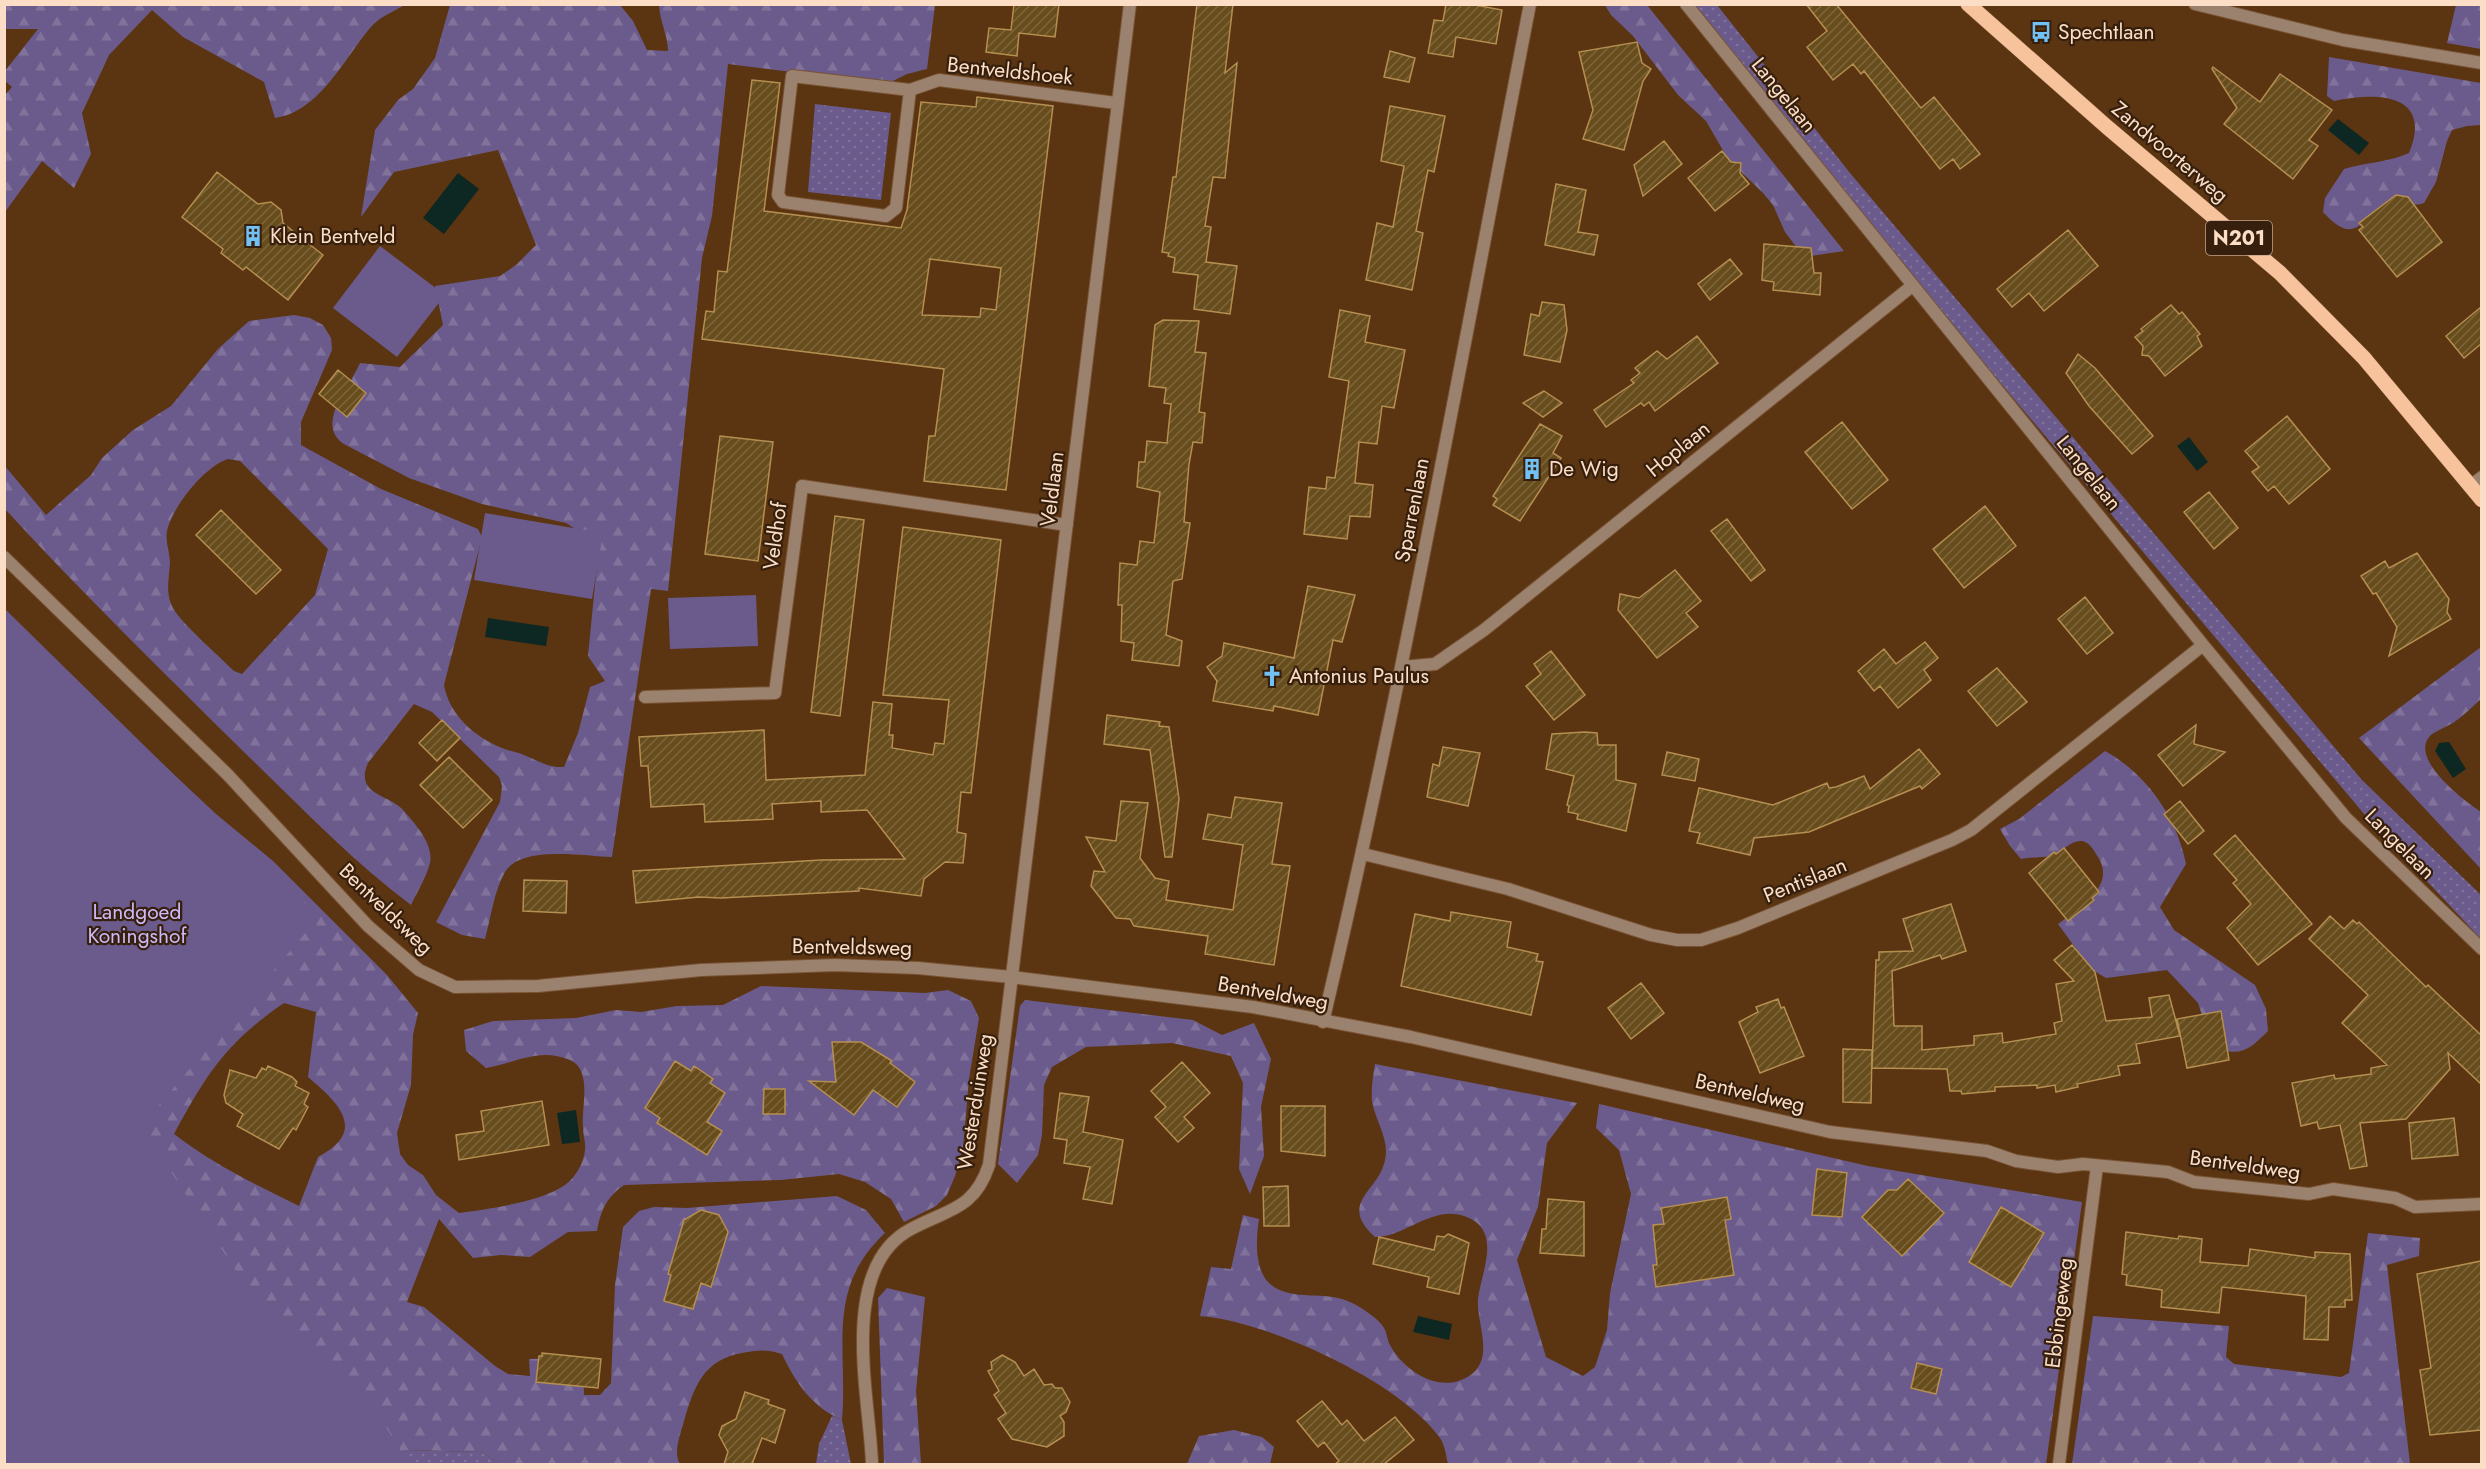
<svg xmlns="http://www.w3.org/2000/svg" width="2486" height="1469" font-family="Jost,sans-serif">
  <defs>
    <pattern id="grass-dots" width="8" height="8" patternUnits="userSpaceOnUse" patternTransform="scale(1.5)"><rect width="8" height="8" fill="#6b5b8c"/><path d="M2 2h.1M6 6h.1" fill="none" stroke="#81729b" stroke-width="1.8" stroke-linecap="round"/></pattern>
    <pattern id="forest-firs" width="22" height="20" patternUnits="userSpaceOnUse" patternTransform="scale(1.5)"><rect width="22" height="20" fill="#6b5b8c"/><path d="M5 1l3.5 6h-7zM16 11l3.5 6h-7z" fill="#81729b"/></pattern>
    <pattern id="building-hatch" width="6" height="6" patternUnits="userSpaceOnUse" patternTransform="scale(1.5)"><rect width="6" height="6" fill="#674c1c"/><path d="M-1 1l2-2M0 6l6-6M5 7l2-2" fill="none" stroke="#7e653c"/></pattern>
  </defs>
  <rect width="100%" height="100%" fill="#5b3411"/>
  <path fill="url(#grass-dots)" d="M1694 5H1717L1850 173 2362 780 2481 895V939L2365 815 1933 303Z
    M815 104 891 113 881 200 808 192Z
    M832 1416 842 1420 851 1464H816L819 1444Z
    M405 1450 481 1452 500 1464H389Z"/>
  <path fill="url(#forest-firs)" fill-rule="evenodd" d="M5 4H404V5C392 13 380 16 370 28 344 59 319 112 275 118L264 82 183 37 152 10 109 55 82 113 91 154 74 188 42 161 5 212V95L12 87 5 81V71L38 29H5Z
    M450 5H620L633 21 647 50 668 51C668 36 660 22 659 5H935L927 69 907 74 887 84 728 64 712 216 702 258 668 591 651 589 612 857C584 856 521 845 505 872 494 891 491 917 485 939L462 935 436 922 500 802 502 786 499 777 432 712 414 704 368 763C354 795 389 794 404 811 415 824 434 844 430 863 426 878 417 892 411 905 352 861 300 806 247 755 165 674 83 594 5 509L4 465 46 515 91 475 102 458 133 430 171 406 218 349 249 321 294 315 310 318 323 325 331 338 332 350 301 422V445L381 489 478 529 482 537 444 685C449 714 474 737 502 748 509 751 517 752 524 755 539 761 548 768 564 767L578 733 590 687 605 681 588 656 599 544 566 523 482 504 409 478 344 444C314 425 351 385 360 363L400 367 443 325 435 286 500 276 516 265 536 245 498 150 394 172 361 217 375 130 398 100 413 89 435 58ZM228 459 240 461 328 549 315 595 242 674 234 671C220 657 181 623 173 608 165 594 169 578 170 563 170 553 165 541 167 531 172 507 205 466 228 459Z
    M1605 5H1647L1844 251 1804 257 1785 232 1773 205 1763 193 1728 159 1706 121 1678 95 1633 36 1611 15Z
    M2456 5H2481V49L2447 43Z
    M2329 57 2481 83V125L2467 126 2452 130 2447 141 2436 182 2424 203C2412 208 2399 199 2387 205 2359 220 2355 247 2323 212L2325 198 2344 169C2366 162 2387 163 2409 153 2434 92 2375 92 2334 101L2327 96Z
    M4 615 216 814 273 861 387 975 418 1013 413 1035 411 1085 397 1133 400 1154 408 1165 423 1175 436 1195 459 1213C488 1209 541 1202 565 1185 575 1178 584 1163 585 1150 586 1143 583 1135 583 1127 581 1108 593 1070 570 1060 539 1047 516 1063 486 1068L466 1051 464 1030 493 1021 576 1018 616 1010 641 1012 677 1006 723 1005 761 986 925 993 948 990 971 1001 979 1018 969 1079 963 1148 955 1176 947 1195 936 1206 904 1222 891 1199 865 1182 839 1174 781 1180 624 1185C606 1198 601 1210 597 1231L568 1232 530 1257 501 1255 473 1258 439 1219 407 1302 424 1307 495 1366 508 1374 530 1376 529 1359 583 1358 584 1395H600L611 1383 615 1285 623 1227 639 1211 654 1207 687 1208 837 1196 866 1210 885 1233C825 1289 848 1347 842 1420 812 1407 795 1382 782 1354 767 1349 757 1350 742 1353 703 1360 694 1387 684 1421 680 1436 673 1452 680 1464H500L481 1452 405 1450 389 1464 168 1314ZM284 1003 316 1012 308 1077C339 1103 368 1131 318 1157L299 1206C256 1185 213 1164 174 1134 207 1073 226 1043 284 1003Z
    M2481 647V699C2472 707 2463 716 2453 723 2446 727 2438 730 2432 734 2405 757 2466 802 2481 812V869L2359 738Z
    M2105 751C2147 774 2177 818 2186 864L2160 907 2174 930 2255 985 2266 1009 2268 1031C2249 1050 2239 1059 2212 1045L2198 1003 2167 970 2106 978 2091 969 2058 924C2078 909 2117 886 2098 857 2094 851 2090 842 2082 841 2070 840 2064 851 2054 855 2045 858 2031 857 2021 859L2010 846 2000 829 2019 819Z
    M1025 1000 1193 1020 1222 1035 1254 1023 1271 1059 1261 1107 1264 1156 1250 1194 1239 1169 1243 1083 1231 1056 1172 1043 1086 1047 1052 1067 1044 1085 1042 1135 1038 1155 1017 1183 998 1164 1020 1006Z
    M1375 1064 1577 1103 1547 1143 1538 1207 1517 1260 1546 1357 1583 1376 1595 1367 1607 1330 1610 1293 1631 1194 1619 1150 1596 1128 1599 1104 1868 1166 2082 1202 2046 1464H1448C1446 1456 1445 1445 1440 1438 1401 1382 1268 1321 1200 1316L1211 1267 1231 1269 1243 1215 1259 1219C1256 1238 1254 1270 1270 1284 1293 1303 1326 1289 1352 1303 1362 1308 1378 1318 1384 1328 1387 1333 1387 1340 1390 1345 1404 1371 1440 1395 1469 1376 1496 1359 1476 1323 1478 1299 1481 1272 1504 1229 1464 1216 1432 1205 1405 1237 1375 1237 1337 1202 1379 1192 1385 1160 1390 1140 1375 1120 1372 1101 1371 1088 1373 1076 1375 1064Z
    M2368 1233 2420 1238 2419 1256 2387 1265 2410 1464H2072L2093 1316 2229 1326 2226 1357 2234 1364 2341 1377 2349 1373Z
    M887 1288 925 1297 916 1391 921 1464H884L878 1298Z
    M1234 1430 1262 1437 1274 1447 1270 1464H1187L1199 1436Z"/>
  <path fill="#6b5b8c" d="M380 246 445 295 397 357 333 308Z
    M485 513 603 533 592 599 474 580Z
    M756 595 758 646 670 649 668 598Z
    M5 609 319 917 141 1126 257 1303 362 1389 409 1464H5Z"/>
  <path fill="#0d2722" d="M2338 119 2369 143 2359 155 2328 130Z
    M458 173 479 189 444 234 423 218Z
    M2189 437 2208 462 2197 471 2177 446Z
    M488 618 549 627 546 646 485 637Z
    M2449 742 2466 769 2453 778 2435 751 2439 743Z
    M576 1110 580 1142 562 1144 557 1113Z
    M1418 1316 1452 1324 1449 1340 1413 1332Z"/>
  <path fill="url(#building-hatch)" stroke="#b58f51" stroke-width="1.5" fill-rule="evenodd" d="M1014 4H1059L1055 37 1019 33 1017 56 986 52 989 28 1011 30Z
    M1197 4H1233L1225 73 1237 63 1225 178 1213 177 1205 226 1211 227 1206 262 1237 266 1230 314 1194 309 1198 275 1173 272 1175 258 1168 256 1169 253 1162 252 1173 177H1176Z
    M1446 4H1470L1502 10 1496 44 1456 37 1453 57 1428 53 1434 20 1443 21Z
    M1806 4H1836L1921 108 1934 97 1980 154 1960 169 1953 159 1940 169 1864 71 1861 74 1853 64 1833 80 1807 47 1827 31Z
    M1637 42 1642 63 1651 69 1643 81 1624 150 1583 139 1593 110 1579 52Z
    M1390 51 1415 58 1409 82 1384 77Z
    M2213 67 2260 102 2280 74 2332 110 2309 140 2318 146 2293 179 2224 124 2237 108 2212 69Z
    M752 80 780 83 764 211 901 228 907 210 921 102 976 107 977 97 1053 106 1006 490 924 481 929 436H935L944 369 702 339 706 311 714 312 718 271 727 272ZM930 259 1001 268 996 310 981 308 980 317 922 315Z
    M1390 106 1445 116 1434 172 1428 170 1416 231 1423 233 1412 290 1366 280 1377 223 1393 227 1404 166 1381 161Z
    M1664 141 1682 164 1643 196 1634 165Z
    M1722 151 1731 162 1741 163 1740 173 1749 184 1715 211 1688 178Z
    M217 172 258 204 271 202 281 210 283 223 323 255 288 300 246 267 243 270 221 253 223 249 182 217Z
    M1556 184 1586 190 1578 232 1598 235 1594 255 1545 245Z
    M2396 195 2408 197 2442 242 2397 277 2359 230 2363 227 2359 223Z
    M2068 230 2098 266 2044 311 2029 293 2012 307 1997 289Z
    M1764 244 1811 248 1814 273H1821L1820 295 1773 290 1774 282 1762 280Z
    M1730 259 1742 274 1710 300 1698 284Z
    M1542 302 1564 305 1567 330 1560 362 1524 355 1531 314 1539 316Z
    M2171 305 2179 314 2182 312 2200 334 2197 336 2202 346 2165 376 2149 356 2142 355 2143 346 2135 337 2143 331 2141 329Z
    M2481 307V344L2464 358 2446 336Z
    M1340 310 1370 316 1365 342 1405 350 1394 408 1382 406 1377 444 1359 442 1355 483 1373 485 1370 517 1350 516 1347 539 1304 534 1309 487 1326 489 1327 477 1335 478 1349 381 1329 377Z
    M1163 320 1199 321 1195 352 1206 353 1199 412 1205 413 1202 443 1193 442 1189 464 1184 522 1190 523 1182 579 1173 581 1166 635 1182 641 1179 666 1132 660 1134 643 1121 641 1122 605H1118L1120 563 1137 565 1140 541 1154 543 1160 492 1137 487 1139 462H1145L1147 441 1167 443 1171 404 1164 403 1166 388 1149 386 1155 325Z
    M1697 336 1718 363 1655 411 1649 402 1644 406 1641 403 1606 427 1594 410 1634 383 1631 380 1640 373 1635 368 1657 351 1667 359Z
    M2078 354 2095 368 2153 436 2132 454 2089 406 2066 373Z
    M338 370 366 393 347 417 319 394Z
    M1544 391 1562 403 1543 417 1523 403Z
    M2287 416 2330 469 2289 504 2274 486 2268 491 2252 472 2259 467 2245 451Z
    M1842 422 1888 480 1852 509 1805 452Z
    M1540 424 1562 436 1553 453 1561 458 1520 521 1493 505 1497 499 1493 496Z
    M720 436 773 442 758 561 705 554Z
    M2209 492 2238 528 2214 549 2184 512Z
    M1985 506 2016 546 1964 588 1933 549Z
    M221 510 281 570 256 594 196 535Z
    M835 516 864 520 840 716 811 712Z
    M1727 519 1765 570 1751 581 1711 531Z
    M903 527 1001 540 971 793 961 792 957 832 966 834 963 863 945 862 924 879 921 896 859 888V891L721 898 699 897 636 903 633 871 821 860 905 859 867 810 821 812V801L772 804 773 819 705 822 704 804 651 807 648 766H641L639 737 764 730 766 780 865 775 873 702 892 704 889 735H893L892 748 933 755 935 743 944 744 949 700 883 695Z
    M2417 553 2449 599 2447 612 2451 619 2389 656 2397 627 2376 593 2373 594 2361 576 2385 561 2389 568Z
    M1675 570 1701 601 1686 613 1698 627 1657 658 1618 610 1620 594 1639 598Z
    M1308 586 1355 595 1342 642 1333 640 1318 715 1274 706 1273 711 1213 701 1217 681 1207 667 1222 656 1224 643 1294 658Z
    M2085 597 2113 633 2087 654 2058 619Z
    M1925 642 1938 658 1924 670 1931 680 1898 708 1880 686 1874 691 1858 671 1884 649 1896 664Z
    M1551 651 1585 695 1554 720 1526 686 1541 674 1534 664Z
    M1997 668 2027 702 1997 726 1968 691Z
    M1107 715 1160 722 1159 726 1169 727 1179 799 1172 857H1165L1150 750 1104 744Z
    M442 720 460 738 437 761 419 743Z
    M2196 725 2194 744 2225 752 2183 786 2158 755Z
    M1585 732 1597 733 1598 745H1616V780L1636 784 1626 831 1577 819 1578 814 1568 812 1569 806 1567 805 1574 776 1546 769 1552 734Z
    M1443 747 1480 753 1468 806 1427 797 1433 764 1439 766Z
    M1919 749 1940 774 1922 789 1920 786 1809 832 1754 838 1750 855 1697 843 1700 833 1689 831 1699 788 1773 805 1827 783 1829 788 1836 787 1864 776 1870 789Z
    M1667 752 1699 759 1695 781 1662 775Z
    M449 757 492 800 463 828 420 785Z
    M1235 797 1282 803 1272 864 1290 866 1274 965 1205 954 1208 936 1134 926 1130 919 1116 918 1091 886 1094 871 1105 872 1086 837 1116 841 1121 801 1148 803 1140 858 1155 878 1169 881 1166 900 1233 910 1243 845 1203 839 1208 814 1231 818Z
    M2180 801 2204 831 2188 844 2164 814Z
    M2235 835 2312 924 2258 965 2227 928 2251 904 2233 883 2237 880 2214 854Z
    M2064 848 2099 892 2092 898 2094 900 2068 921 2029 873 2054 852 2056 854Z
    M524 880 567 881 566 913 523 911Z
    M1951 904 1966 951 1942 959 1940 955 1892 971 1894 1026H1922V1050L1974 1045V1036L2002 1033 2003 1043 2056 1034 2054 1023 2062 1021 2056 984 2074 981 2054 960 2072 945 2095 972 2106 1021 2152 1017 2149 998 2169 995 2180 1036 2136 1044 2140 1063 2118 1066 2120 1075 2077 1084 2078 1087 2056 1092 2055 1085 2037 1088V1085L1995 1087V1091L1962 1094 1961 1091H1950L1947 1069 1872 1068 1876 960H1879V952L1913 951 1903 919Z
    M1451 912 1511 922 1507 947 1538 954 1536 961 1543 962 1531 1015 1401 986 1415 914 1450 921Z
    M2330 916 2344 929 2353 920 2357 924 2359 922 2426 987 2428 985 2481 1035V1084L2448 1053 2450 1069 2406 1119 2360 1123 2367 1166 2350 1169 2340 1125 2319 1129 2317 1122 2301 1126 2292 1083 2334 1075 2335 1079 2371 1074V1068L2387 1065 2342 1023 2368 995 2309 939Z
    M1641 983 1664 1013 1631 1039 1608 1008Z
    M1778 999 1781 1008 1784 1007 1804 1056 1760 1073 1739 1022 1758 1012 1756 1007Z
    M2221 1011 2229 1060 2187 1068 2177 1019Z
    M832 1042H861L892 1061 890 1063 915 1082 897 1107 873 1090 854 1115 809 1081 836 1082Z
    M1843 1049 1872 1050 1871 1103 1843 1102Z
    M675 1061 691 1071 694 1066 713 1079 710 1083 725 1093 707 1122 722 1131 707 1155 657 1123 660 1118 645 1108Z
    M1182 1062 1210 1093 1184 1117 1194 1128 1178 1142 1155 1117 1166 1107 1151 1091Z
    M268 1066 292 1077 297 1082 295 1086 309 1093 304 1104 308 1107 296 1130 293 1128 279 1149 237 1126 243 1114 226 1103 224 1095 230 1070 256 1078 262 1068 266 1070Z
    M764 1089H785V1114H763Z
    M1060 1093 1089 1097 1083 1132 1123 1140 1112 1204 1083 1199 1090 1167 1064 1163 1067 1140 1054 1138Z
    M542 1101 549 1145 459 1160 456 1135 484 1131 481 1111Z
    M1281 1106H1325V1156L1281 1151Z
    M2454 1118 2458 1155 2412 1159 2409 1123Z
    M1817 1169 1847 1173 1842 1217 1812 1215Z
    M1908 1179 1944 1213 1902 1256 1862 1217 1888 1190H1897Z
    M1288 1186 1289 1226H1264L1263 1187Z
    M1727 1197 1731 1219 1725 1220 1734 1275 1656 1287 1653 1265H1657L1653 1225 1664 1224 1661 1208Z
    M1548 1199 1584 1202V1256L1540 1253 1542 1229H1546Z
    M2001 1207 2044 1233 2011 1287 1969 1262Z
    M701 1210 719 1215 728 1232 711 1287 701 1283 693 1309 664 1301 671 1275 668 1274 684 1220Z
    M2126 1232 2178 1239 2179 1236 2202 1239 2200 1262 2248 1266 2250 1249 2315 1258V1252L2350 1254 2352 1300H2345V1307H2329L2328 1340 2304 1339 2306 1296 2222 1287 2219 1313 2161 1307 2162 1290 2126 1285 2127 1275 2122 1274Z
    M1448 1234 1469 1243 1459 1294 1427 1287 1429 1277 1373 1264 1379 1237 1434 1250 1437 1236 1444 1237Z
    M2481 1261V1430L2430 1435 2420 1370 2431 1368 2417 1274Z
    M542 1353 601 1359 598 1388 536 1382 539 1356H542Z
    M1002 1355 1015 1362 1024 1376 1034 1369 1044 1385 1052 1384 1055 1388H1062L1070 1402 1066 1412 1060 1416 1064 1422V1436L1047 1447 1012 1439 998 1419 1006 1413 994 1395 999 1391 988 1371 992 1369 991 1362Z
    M1917 1363 1942 1369 1936 1394 1911 1388Z
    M745 1392 769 1400 768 1404 785 1410 775 1443 762 1438 752 1464H724L728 1452 719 1435 722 1426 736 1419Z
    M1322 1401 1342 1425 1347 1420 1364 1441 1395 1417 1414 1440 1384 1464H1335L1339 1461 1324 1442 1318 1447 1297 1421Z"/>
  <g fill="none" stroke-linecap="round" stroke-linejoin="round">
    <defs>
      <path id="pedestrian" d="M910 90 896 208 886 216 783 202 778 195 792 76 910 90 939 80 1116 103"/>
      <path id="minor" d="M1686 4 2203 645 2346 818 2482 949
        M2195 4 2343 40 2482 63
        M2470 486 2482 477
        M1402 667 1435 664 1484 630 1912 286
        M645 697 775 693 802 486 1067 525
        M1363 854 1508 889 1651 935 1677 940H1701L1738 928 1952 840 1971 830 2203 645
        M1323 1022C1403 685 1464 344 1530 4
        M872 1464C870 1398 837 1268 911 1229 948 1209 974 1210 989 1165L1130 4
        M2059 1464 2097 1166"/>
      <path id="tertiary" d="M4 557 228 775 368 926 419 970 455 987 538 986 701 970 835 965 918 968 1011 977 1253 1007 1411 1037 1830 1132 1987 1151 2016 1161 2058 1167 2083 1164 2168 1172 2194 1182 2309 1194 2333 1189 2395 1198 2415 1207 2482 1204"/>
      <path id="primary" d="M1968 4 2107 127 2280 273 2364 358 2482 500"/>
    </defs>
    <use href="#pedestrian" stroke="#785232" stroke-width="14"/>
    <use href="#minor" stroke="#785232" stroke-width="14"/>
    <use href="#tertiary" stroke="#785232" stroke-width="14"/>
    <use href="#primary" stroke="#785232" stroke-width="16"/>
    <use href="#pedestrian" stroke="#9b826f" stroke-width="12"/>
    <use href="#minor" stroke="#9b826f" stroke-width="12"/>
    <use href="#tertiary" stroke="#9b826f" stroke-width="12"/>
    <use href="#primary" stroke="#f7c39c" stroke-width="15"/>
  </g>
  <defs>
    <symbol id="bus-bare" viewBox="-9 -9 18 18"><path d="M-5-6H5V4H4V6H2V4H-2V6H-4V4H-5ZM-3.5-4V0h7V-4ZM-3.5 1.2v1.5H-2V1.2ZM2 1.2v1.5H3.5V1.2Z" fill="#72c1f5" stroke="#36200d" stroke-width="2.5" paint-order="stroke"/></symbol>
    <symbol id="building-bare" viewBox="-9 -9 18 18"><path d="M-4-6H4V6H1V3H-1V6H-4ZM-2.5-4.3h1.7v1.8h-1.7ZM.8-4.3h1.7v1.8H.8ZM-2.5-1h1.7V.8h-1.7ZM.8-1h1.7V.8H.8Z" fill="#72c1f5" stroke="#36200d" stroke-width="2.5" paint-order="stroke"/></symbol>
    <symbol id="church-bare" viewBox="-9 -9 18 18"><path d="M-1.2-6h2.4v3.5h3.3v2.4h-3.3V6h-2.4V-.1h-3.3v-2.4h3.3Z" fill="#72c1f5" stroke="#36200d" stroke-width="2.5" paint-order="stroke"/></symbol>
  </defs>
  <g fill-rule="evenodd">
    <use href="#bus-bare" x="2026" y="17" width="30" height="30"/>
    <use href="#building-bare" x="238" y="221" width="30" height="30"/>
    <use href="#building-bare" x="1517" y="454" width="30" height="30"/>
    <use href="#church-bare" x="1257" y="661" width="30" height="30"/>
  </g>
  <g text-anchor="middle" stroke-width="4.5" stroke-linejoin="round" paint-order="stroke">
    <rect fill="#36200d" stroke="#c1a48e" stroke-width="1.5" x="2206" y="221" width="66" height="34" rx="4.5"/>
    <g font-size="20" font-weight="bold" fill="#fcddc6">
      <text x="2239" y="245">N201</text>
    </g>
    <g font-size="21" fill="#fcddc6" stroke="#36200d" text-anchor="start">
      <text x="2058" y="39">Spechtlaan</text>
      <text x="270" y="243">Klein Bentveld</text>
      <text x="1549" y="476">De Wig</text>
      <text x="1289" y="683">Antonius Paulus</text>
    </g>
    <g font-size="21" fill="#fcddc6" stroke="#36200d">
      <text transform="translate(1010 71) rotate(6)" y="7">Bentveldshoek</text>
      <text transform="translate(1784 95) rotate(51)" y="7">Langelaan</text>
      <text transform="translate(2170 152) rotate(40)" y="7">Zandvoorterweg</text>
      <text transform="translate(1678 449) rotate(-39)" y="7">Hoplaan</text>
      <text transform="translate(2089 473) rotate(51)" y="7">Langelaan</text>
      <text transform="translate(1052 489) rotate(-83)" y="7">Veldlaan</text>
      <text transform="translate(1412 510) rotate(-79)" y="7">Sparrenlaan</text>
      <text transform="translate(775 536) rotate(-82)" y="7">Veldhof</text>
      <text transform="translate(2400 844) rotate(45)" y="7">Langelaan</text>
      <text transform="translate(1805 880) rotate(-22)" y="7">Pentislaan</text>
      <text transform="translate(386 909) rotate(44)" y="7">Bentveldsweg</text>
      <text transform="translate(852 947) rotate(1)" y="7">Bentveldsweg</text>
      <text transform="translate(1273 993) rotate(10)" y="7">Bentveldweg</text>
      <text transform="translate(1750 1093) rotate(13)" y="7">Bentveldweg</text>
      <text transform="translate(975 1102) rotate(-81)" y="7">Westerduinweg</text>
      <text transform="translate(2245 1165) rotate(8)" y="7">Bentveldweg</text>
      <text transform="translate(2059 1313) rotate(-83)" y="7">Ebbingeweg</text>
    </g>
    <g font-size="21" fill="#cdb9f8" stroke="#36200d">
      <text x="137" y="919">Landgoed<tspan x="137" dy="24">Koningshof</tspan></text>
    </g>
  </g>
  <rect width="2486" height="1469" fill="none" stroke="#fcddc6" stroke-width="12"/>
</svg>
